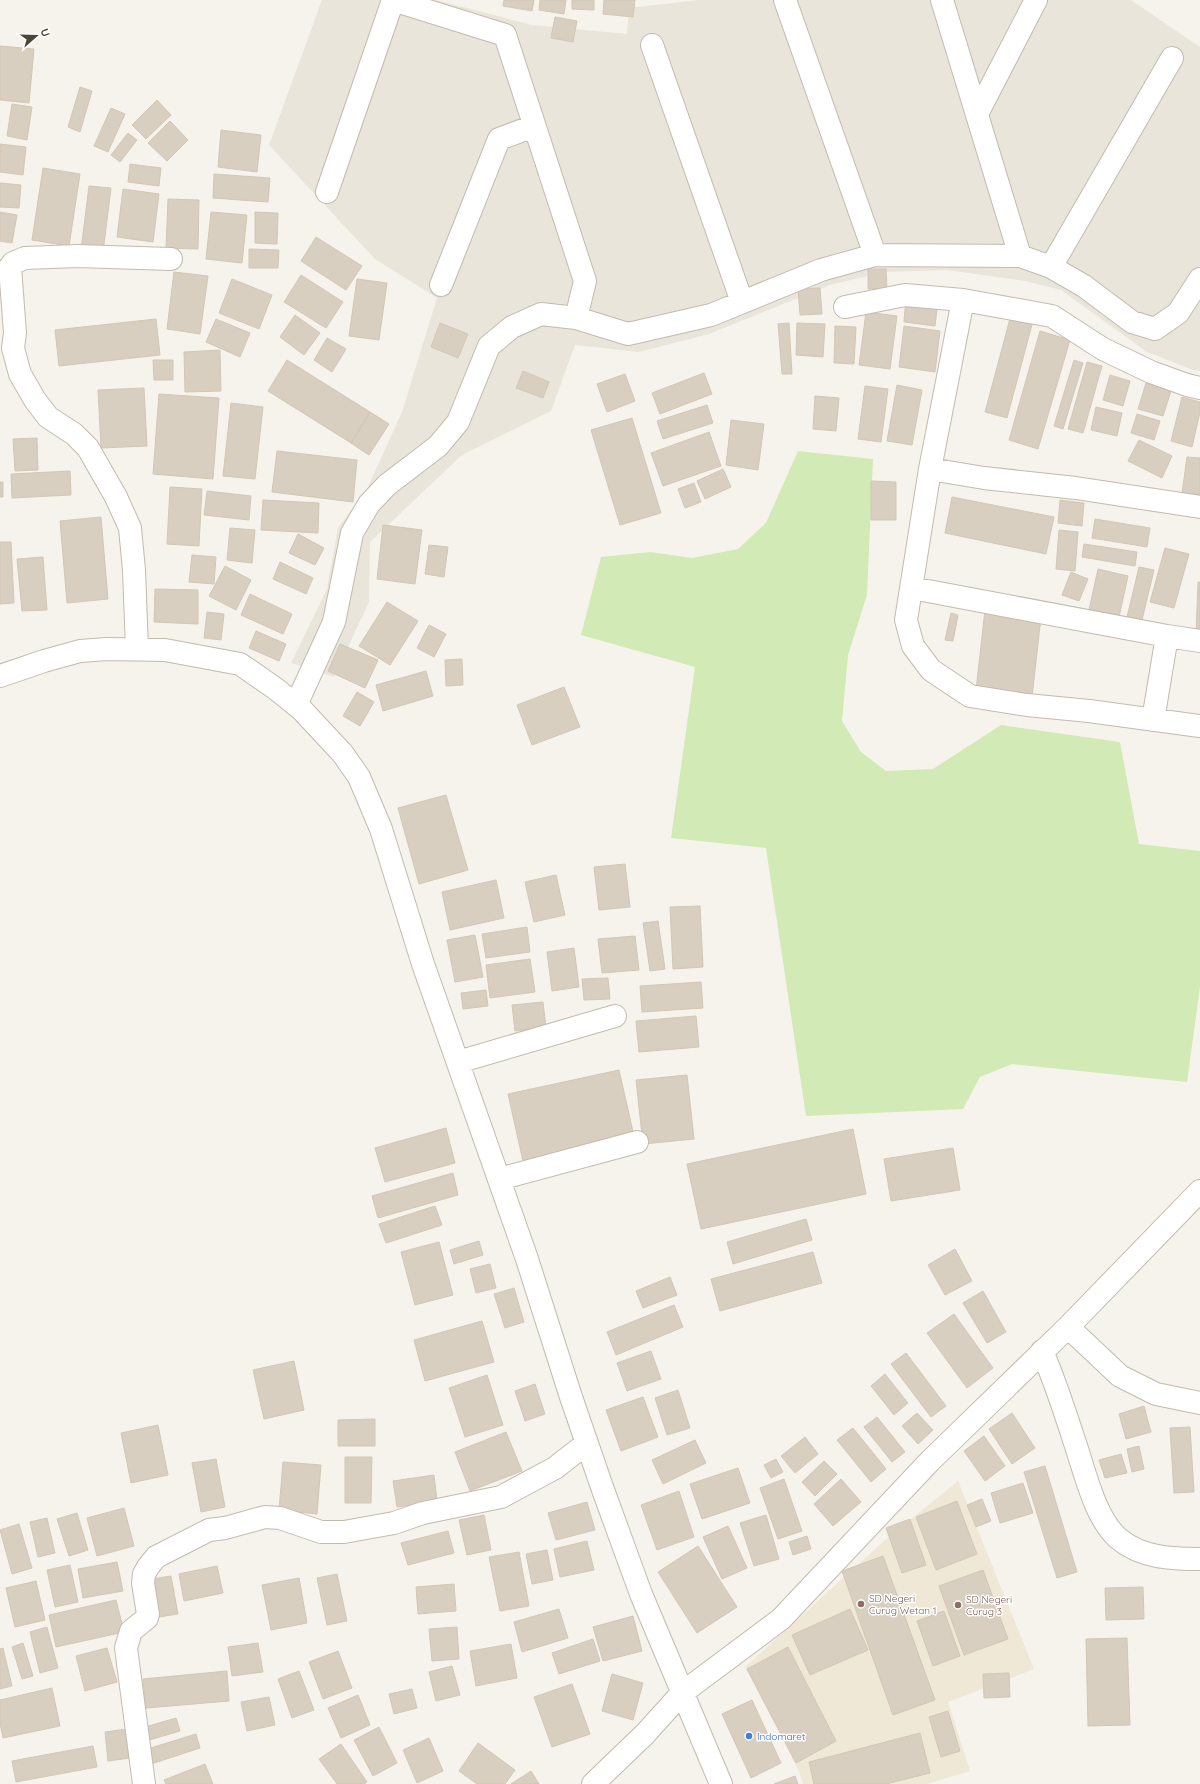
<svg xmlns="http://www.w3.org/2000/svg" width="1200" height="1784" font-family="Quicksand,sans-serif">
  <rect width="100%" height="100%" fill="#f6f3ec"/>
  <path fill="#eae5da" d="M322 0H436L532 25 627 34 629 8 699 0H1131L1200 47V371L1193 370 1147 352 1061 290 1025 281 947 270 884 272 830 285 709 334 639 352 575 345 551 411 462 455 370 542 369 602 334 677 291 663 327 589 338 528 367 489 402 412 437 298 375 259 269 145Z"/>
  <path fill="#efe8d6" d="M958 1481 1034 1669 948 1702 970 1771 927 1784H803L798 1769 745 1667 884 1541Z"/>
  <path fill="#d2eab5" d="M798 451 873 459 867 595 848 655 842 721 861 752 886 771 933 769 1001 725 1120 742 1139 844 1200 851V987L1187 1082 1012 1064 980 1077 963 1109 806 1116 766 848 671 838 695 667 581 635 601 557 650 552 692 558 738 549 766 523Z"/>
  <path fill="#d8cfc1" stroke="#d3c7b4" d="M504 0H534L532 11 503 6Z
    M540 0H566L564 14 539 10Z
    M572 0H594V10L572 9Z
    M604 0H635L633 17 603 14Z
    M555 17 577 21 573 42 551 38Z
    M0 46 34 49 29 103 0 100Z
    M80 87 92 91 80 132 68 127Z
    M157 100 171 115 146 139 132 125Z
    M12 104 32 107 27 140 7 136Z
    M111 108 125 114 108 152 94 146Z
    M170 121 188 140 167 161 148 143Z
    M221 130 261 135 257 172 218 167Z
    M128 133 137 140 120 162 111 155Z
    M0 144 26 147 23 175 0 172Z
    M130 164 161 168 159 186 128 182Z
    M43 168 80 174 69 246 32 240Z
    M214 174 270 178 268 202 213 198Z
    M0 183 21 185 19 208 0 207Z
    M89 186 111 188 103 252 81 250Z
    M123 189 159 194 153 242 117 237Z
    M168 199 199 200 198 249 166 248Z
    M0 212 17 215 12 243 0 241Z
    M211 212 247 215 242 263 206 259Z
    M255 212 278 213 277 244 255 243Z
    M316 237 362 266 346 290 301 261Z
    M249 249 279 250 278 268H249Z
    M868 269H886L887 289H868Z
    M174 272 208 276 200 334 167 329Z
    M301 275 343 302 326 328 284 302Z
    M232 279 272 295 259 329 219 313Z
    M357 279 387 283 379 340 349 336Z
    M820 288 822 314 800 315 798 289Z
    M906 296 938 300 935 326 904 322Z
    M866 312 897 316 890 369 859 365Z
    M295 315 320 333 304 355 280 337Z
    M1011 315 1033 321 1007 418 985 412Z
    M156 319 160 355 59 366 55 330Z
    M216 319 250 333 240 357 206 342Z
    M440 323 468 334 458 358 431 347Z
    M789 323 792 374H782L778 324Z
    M797 323 825 324 823 357 796 355Z
    M835 326 856 327 854 364 834 363Z
    M904 326 940 331 935 372 899 367Z
    M1040 331 1070 340 1038 449 1009 440Z
    M327 338 346 349 332 372 314 360Z
    M220 350 221 391 185 392 184 352Z
    M153 360H173V380H154Z
    M287 360 370 412 351 443 268 391Z
    M1074 360 1083 363 1063 429 1054 426Z
    M1087 362 1102 366 1083 433 1068 429Z
    M523 371 549 382 543 398 516 388Z
    M704 373 712 394 660 414 652 393Z
    M625 374 635 401 607 412 597 384Z
    M1110 375 1130 381 1123 406 1103 400Z
    M1146 383 1171 391 1163 416 1138 409Z
    M897 385 922 390 912 445 887 441Z
    M865 386 888 389 881 442 858 439Z
    M144 388 147 446 101 448 98 390Z
    M159 394 219 398 213 479 153 474Z
    M815 396 839 398 836 431 813 429Z
    M1182 397 1200 402V412L1192 447 1171 441Z
    M231 403 263 407 255 479 223 476Z
    M707 405 713 423 663 439 657 421Z
    M1096 407 1122 413 1117 436 1091 430Z
    M370 412 389 424 369 455 351 443Z
    M1137 414 1160 421 1154 440 1131 433Z
    M632 418 661 513 620 525 591 430Z
    M731 420 764 424 758 470 726 465Z
    M709 432 721 466 663 486 651 453Z
    M37 438 38 470 15 471 13 439Z
    M1139 440 1172 456 1162 478 1128 461Z
    M277 451 357 460 353 502 272 492Z
    M1187 457 1200 458V495L1182 493Z
    M723 469 731 487 705 499 697 481Z
    M70 471 71 495 12 498 11 474Z
    M871 481 896 482V520H871Z
    M0 482H3V497H0Z
    M694 483 701 502 685 508 678 489Z
    M170 487 202 489 199 546 167 544Z
    M207 491 251 496 249 520 204 515Z
    M952 497 1054 517 1046 554 945 533Z
    M263 500 319 503 318 533 261 530Z
    M1060 500 1084 503 1082 526 1058 523Z
    M101 517 108 599 67 603 60 521Z
    M1095 519 1150 528 1147 547 1092 538Z
    M383 525 422 530 415 584 377 579Z
    M230 528 255 530 252 563 227 560Z
    M1059 530 1078 532 1075 571 1056 569Z
    M298 534 324 548 315 565 289 553Z
    M0 542H11L14 603 0 604Z
    M1084 544 1137 552 1135 566 1082 557Z
    M429 545 448 547 444 577 425 574Z
    M1165 548 1189 554 1174 608 1150 602Z
    M192 555 216 557 214 584 189 582Z
    M43 557 47 610 22 611 17 559Z
    M280 562 313 578 306 594 273 579Z
    M225 566 251 580 236 610 209 596Z
    M1139 567 1154 570 1142 620 1127 617Z
    M1098 569 1128 576 1119 617 1089 610Z
    M1071 572 1088 579 1079 601 1062 595Z
    M1198 582H1200V636H1196Z
    M155 589 198 590V624L154 622Z
    M250 594 292 614 283 634 241 615Z
    M387 602 418 621 390 665 359 646Z
    M985 610 1041 617 1032 697 976 690Z
    M207 612 224 614 221 640 204 638Z
    M951 613 958 615 953 641 945 640Z
    M429 625 446 634 434 657 417 648Z
    M256 631 286 644 279 661 249 648Z
    M340 644 378 660 365 688 328 671Z
    M462 659 463 685 446 686 445 660Z
    M426 671 433 696 383 711 376 685Z
    M564 687 580 727 532 745 517 705Z
    M357 692 374 702 360 726 343 716Z
    M446 795 468 870 419 884 398 808Z
    M625 864 630 907 599 910 594 867Z
    M556 875 565 915 534 922 525 882Z
    M496 880 504 918 450 930 442 892Z
    M700 906 703 967 673 969 670 907Z
    M658 921 665 969 650 971 643 923Z
    M527 927 530 952 486 958 482 934Z
    M475 935 483 977 455 982 447 940Z
    M635 936 639 970 602 973 598 939Z
    M574 948 579 987 552 991 547 952Z
    M530 959 535 992 490 998 486 965Z
    M608 978 610 999 584 1000 582 979Z
    M701 982 703 1008 642 1012 640 986Z
    M486 990 488 1006 463 1009 461 993Z
    M543 1002 546 1028 515 1031 512 1005Z
    M696 1016 699 1047 639 1052 636 1021Z
    M619 1070 634 1136 523 1161 508 1094Z
    M687 1075 694 1139 643 1144 636 1080Z
    M446 1128 455 1163 385 1182 375 1148Z
    M853 1129 866 1194 701 1229 687 1164Z
    M953 1148 960 1190 891 1201 884 1159Z
    M453 1173 458 1195 378 1218 372 1196Z
    M435 1206 442 1225 386 1243 379 1224Z
    M806 1219 812 1240 733 1264 727 1242Z
    M479 1241 483 1255 454 1264 450 1250Z
    M439 1242 453 1295 415 1305 401 1252Z
    M955 1249 972 1281 945 1295 928 1265Z
    M813 1252 822 1283 720 1311 711 1279Z
    M490 1264 496 1288 476 1293 470 1269Z
    M670 1277 677 1295 643 1308 636 1291Z
    M514 1288 524 1322 505 1328 494 1294Z
    M983 1291 1006 1332 987 1343 963 1303Z
    M674 1305 683 1327 616 1355 607 1332Z
    M954 1314 993 1368 967 1388 927 1333Z
    M482 1321 494 1362 425 1381 414 1340Z
    M651 1351 661 1379 627 1391 617 1363Z
    M906 1353 946 1406 931 1417 891 1364Z
    M294 1361 304 1410 264 1419 253 1370Z
    M885 1374 908 1403 894 1415 871 1386Z
    M487 1375 503 1425 465 1437 449 1388Z
    M535 1384 545 1414 525 1421 515 1391Z
    M678 1390 690 1428 667 1435 655 1398Z
    M643 1397 658 1437 621 1451 606 1410Z
    M1144 1406 1151 1432 1126 1439 1119 1414Z
    M917 1413 933 1430 918 1444 902 1426Z
    M1012 1413 1035 1448 1012 1464 989 1429Z
    M877 1417 905 1452 892 1462 864 1427Z
    M375 1419V1446H338V1420Z
    M158 1425 168 1475 131 1483 121 1433Z
    M1190 1427 1194 1492 1174 1493 1170 1428Z
    M853 1428 886 1469 871 1482 837 1440Z
    M506 1432 522 1471 470 1491 455 1452Z
    M984 1436 1005 1466 985 1481 964 1451Z
    M805 1437 818 1454 795 1473 781 1456Z
    M695 1440 706 1463 663 1484 652 1460Z
    M1139 1446 1144 1469 1132 1472 1127 1449Z
    M1121 1454 1127 1473 1105 1478 1099 1460Z
    M345 1457H372L371 1503H345Z
    M216 1459 225 1507 201 1512 192 1463Z
    M776 1459 783 1472 771 1478 764 1465Z
    M824 1461 837 1474 815 1496 802 1482Z
    M283 1462 321 1465 317 1514 279 1510Z
    M1045 1466 1077 1572 1057 1578 1024 1472Z
    M738 1468 750 1503 702 1519 690 1484Z
    M434 1475 437 1501 397 1507 393 1481Z
    M784 1479 802 1531 778 1539 760 1488Z
    M841 1479 861 1502 833 1526 814 1504Z
    M1023 1483 1033 1513 1000 1523 991 1493Z
    M679 1491 694 1537 657 1550 641 1505Z
    M982 1499 991 1521 976 1527 967 1505Z
    M957 1501 977 1554 936 1570 916 1517Z
    M587 1502 595 1530 556 1540 548 1513Z
    M124 1508 134 1546 97 1556 87 1518Z
    M77 1513 88 1550 69 1556 57 1519Z
    M484 1515 491 1550 467 1555 459 1520Z
    M766 1515 779 1559 754 1566 740 1523Z
    M47 1518 55 1553 38 1557 30 1522Z
    M910 1519 926 1565 902 1573 886 1528Z
    M19 1524 32 1568 12 1574 0 1530Z
    M728 1526 747 1568 722 1579 703 1537Z
    M448 1531 454 1553 408 1565 401 1543Z
    M807 1536 811 1549 793 1555 789 1542Z
    M587 1541 594 1570 560 1577 554 1549Z
    M698 1546 737 1607 697 1633 658 1572Z
    M547 1550 553 1580 532 1584 526 1554Z
    M519 1552 529 1606 500 1611 489 1557Z
    M883 1556 935 1700 893 1715 842 1571Z
    M117 1562 123 1591 83 1598 78 1569Z
    M70 1565 78 1602 55 1607 47 1570Z
    M217 1566 223 1593 184 1601 179 1574Z
    M983 1570 1008 1639 964 1655 939 1586Z
    M337 1574 347 1621 327 1625 317 1578Z
    M171 1576 178 1614 159 1617 152 1579Z
    M299 1578 307 1623 271 1630 262 1585Z
    M36 1581 45 1620 15 1627 6 1588Z
    M454 1584 456 1611 418 1614 416 1587Z
    M1143 1587 1144 1619 1106 1620 1105 1588Z
    M116 1600 124 1632 56 1647 49 1615Z
    M559 1609 568 1638 522 1652 514 1622Z
    M850 1609 868 1650 810 1675 792 1635Z
    M944 1611 960 1656 933 1666 917 1621Z
    M633 1616 642 1651 603 1661 593 1627Z
    M47 1627 58 1668 40 1673 30 1632Z
    M457 1627 459 1659 432 1661 429 1629Z
    M1127 1638 1130 1725 1088 1726 1086 1639Z
    M593 1639 600 1661 559 1674 552 1653Z
    M23 1643 33 1676 22 1679 12 1647Z
    M258 1643 263 1672 232 1676 228 1647Z
    M511 1644 517 1678 476 1686 470 1651Z
    M788 1647 836 1741 796 1763 747 1669Z
    M3 1648 12 1686 0 1689V1649Z
    M107 1648 117 1682 85 1691 76 1656Z
    M338 1651 352 1688 323 1699 309 1662Z
    M452 1666 460 1695 436 1701 429 1672Z
    M227 1671 229 1701 146 1708 143 1679Z
    M299 1671 314 1710 292 1718 278 1679Z
    M1009 1673 1010 1697 984 1698 983 1674Z
    M612 1674 643 1683 633 1720 602 1711Z
    M572 1684 590 1734 552 1747 534 1697Z
    M52 1688 60 1726 3 1738 0 1723V1700Z
    M412 1689 417 1708 394 1714 389 1694Z
    M358 1695 370 1725 341 1738 328 1708Z
    M269 1697 275 1725 247 1731 241 1702Z
    M752 1700 781 1763 751 1778 722 1714Z
    M948 1711 960 1751 941 1757 929 1717Z
    M176 1718 180 1731 146 1741 142 1728Z
    M379 1727 397 1763 373 1776 354 1740Z
    M127 1729 130 1758 108 1761 105 1732Z
    M920 1733 930 1773 886 1784H814L809 1762Z
    M196 1734 200 1748 148 1765 144 1750Z
    M429 1738 443 1771 417 1783 403 1750Z
    M478 1743 515 1770 505 1784H477L459 1771Z
    M341 1744 367 1782 364 1784H337L319 1759Z
    M93 1746 97 1767 16 1782 12 1761Z
    M205 1764 213 1784H166L164 1780Z
    M531 1771 539 1784H511Z
    M795 1776 798 1784H774Z"/>
  <g fill="none" stroke-linecap="round" stroke-linejoin="round">
    <defs>
      <path id="minor" d="M785 0 875 255
        M942 0 1020 256
        M652 45 742 302
        M977 114 1036 0
        M327 192 393 0 505 35 585 281 576 318
        M1051 267 1172 58
        M441 285 499 139 534 126
        M963 300 930 469 906 620 913 646 931 670 970 696 1027 705 1089 711 1200 726
        M845 307 905 295 963 300 1052 316 1103 349 1151 372 1187 385 1200 388
        M930 469 984 478 1076 488 1200 507
        M912 588 1167 636 1153 720
        M1167 636 1200 641
        M137 649 134 570 130 528 116 497 88 448 74 434 48 417 35 400 20 374 13 348 15 333 10 267 13 263 25 258 77 256 171 259
        M0 676 44 661 80 651 107 649 165 650 240 664 276 689 302 710 343 754 359 777 381 829 423 964 527 1259 571 1397 602 1487 641 1594 721 1784
        M296 705 334 622 352 533 369 504 387 485 438 446 458 422 489 346 512 327 541 314 576 318 628 334 711 315 821 270 875 255 1020 256 1051 267 1084 286 1132 322 1155 329 1178 313 1200 279
        M458 1062 615 1016
        M499 1179 637 1142
        M1068 1327 1120 1376 1156 1394 1200 1403
        M1042 1351C1055 1381 1065 1412 1075 1443 1085 1472 1095 1519 1119 1539 1142 1558 1172 1559 1200 1559
        M144 1784 126 1648 131 1631 147 1618 148 1614 143 1583 144 1574 148 1567 156 1557 209 1530 225 1528 265 1517 280 1518 321 1532H344L394 1523 423 1513 501 1497 555 1468 587 1443
        M593 1784 645 1734 682 1693 781 1619 930 1461 1068 1327 1200 1191"/>
    </defs>
    <use href="#minor" stroke="#c2bbae" stroke-width="24"/>
    <use href="#minor" stroke="#fff" stroke-width="22"/>
  </g>
  <g fill="#8d6e63" stroke="#fff" stroke-width="1.5">
    <circle cx="861" cy="1604" r="4"/>
    <circle cx="958" cy="1605" r="4"/>
  </g>
  <circle fill="#3f7fe0" stroke="#fff" stroke-width="1.5" cx="749" cy="1736" r="4"/>
  <g text-anchor="middle" stroke-width="3" stroke-linejoin="round" paint-order="stroke">
    <g font-size="10" fill="#785e54" stroke="#fff" text-anchor="start">
      <text x="869" y="1602">SD Negeri<tspan x="869" dy="12">Curug Wetan 1</tspan></text>
      <text x="966" y="1603">SD Negeri<tspan x="966" dy="12">Curug 3</tspan></text>
    </g>
    <g font-size="10" fill="#366cbe" stroke="#fff" text-anchor="start">
      <text x="757" y="1740">Indomaret</text>
    </g>
  </g>
  <g transform="translate(36 36) rotate(70)" stroke="#ffffff" stroke-width="3" paint-order="stroke">
  <path d="M0-3L7 15L0 10L-7 15Z" fill="#4b4439"/>
  <text y="-6" font-size="11" font-weight="bold" text-anchor="middle" fill="#4b4439">U</text>
  </g>
</svg>
